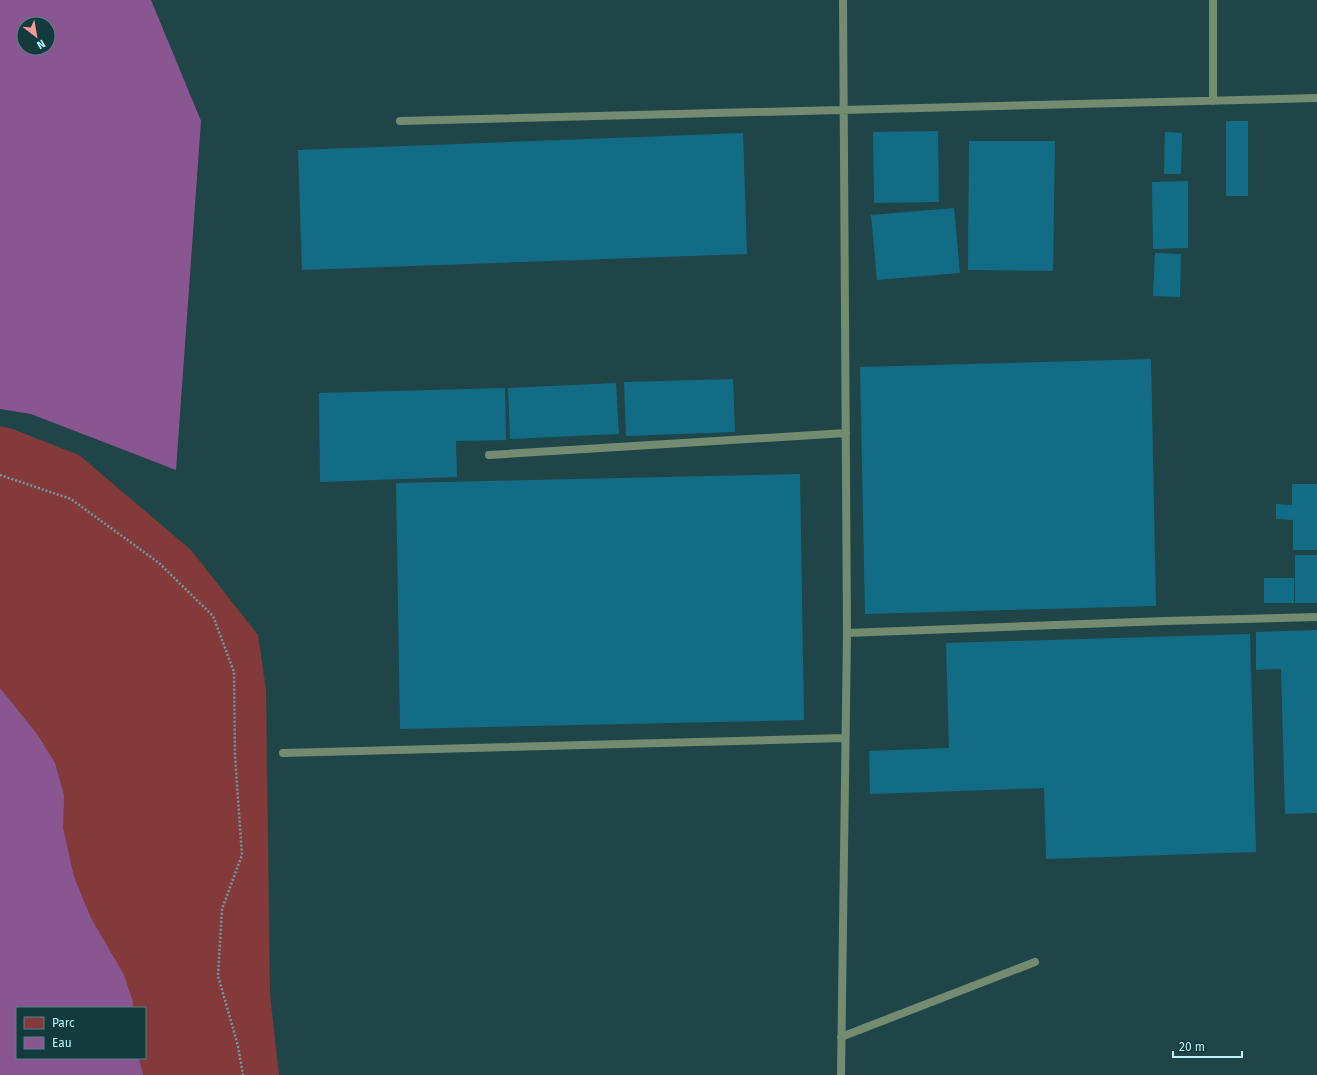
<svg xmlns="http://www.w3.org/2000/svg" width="1317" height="1075" font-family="'Fira Sans',sans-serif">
  <rect width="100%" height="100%" fill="#1f4548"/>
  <path fill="#843a3a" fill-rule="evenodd" d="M0 426 10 428 79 455 191 550 258 635 266 690 270 994 279 1075H0ZM17 1008H145V1058H17Z"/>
  <path fill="#8a5691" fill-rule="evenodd" d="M0 0H151L201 121 176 470 31 414 0 409ZM24 24H48V48H24Z
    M0 688 37 734 55 763 64 795 63 828 74 877 91 918 124 975 133 1002V1008H17V1058H139L143 1075H0Z"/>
  <path fill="#136c85" d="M1226 121H1248V196H1226Z
    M938 131 939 202 874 203 873 132Z
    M1165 132 1182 133 1181 174H1164Z
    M743 133 747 254 302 270 298 150Z
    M969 141H1055L1053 271 968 270Z
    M1188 181V248L1153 249 1152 182Z
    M954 208 960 273 877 280 871 215Z
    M1155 253 1181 254 1180 297 1153 296Z
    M1151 359 1156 606 865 614 860 367Z
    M733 379 735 432 626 436 624 382Z
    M616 383 619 434 510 439 508 388Z
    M505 388 506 440 456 441 457 477 320 482 319 393Z
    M800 474 804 720 400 729 396 483Z
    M1292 484H1317V550H1293V520L1276 519V504L1292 505Z
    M1295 555H1317V603H1295Z
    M1264 578H1294V603H1264Z
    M1317 630V813L1285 814 1281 669 1256 670V632Z
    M1250 634 1256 852 1046 859 1044 788 870 794 869 751 949 748 946 643Z"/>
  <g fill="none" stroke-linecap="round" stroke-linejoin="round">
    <path stroke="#6d9a9e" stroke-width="2.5" stroke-dasharray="2 2" stroke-linecap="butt" d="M0 475 71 499 159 563 213 616 234 672 235 756 242 855 222 909 218 976 238 1046 243 1075"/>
    <path stroke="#738c71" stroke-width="8" d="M1213 0V101
      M400 121 1317 98
      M489 455 846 433
      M847 633 1164 621 1317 617
      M283 753 845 738
      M841 1037 1035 962
      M841 1075 847 633 843 0"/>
  </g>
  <rect x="16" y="1007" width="130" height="52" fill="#133a3d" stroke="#578488"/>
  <rect x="24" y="1017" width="20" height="12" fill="#843a3a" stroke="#578488"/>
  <text x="52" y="1027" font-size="12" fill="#bef4f8">Parc</text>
  <rect x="24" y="1037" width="20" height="12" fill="#8a5691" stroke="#578488"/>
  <text x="52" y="1047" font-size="12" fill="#bef4f8">Eau</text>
  <g transform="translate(36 36) rotate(149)"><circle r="19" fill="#133a3d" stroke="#578488"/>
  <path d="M0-3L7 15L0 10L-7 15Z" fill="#f59b98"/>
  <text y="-6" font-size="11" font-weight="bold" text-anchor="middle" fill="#bef4f8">N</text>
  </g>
  <path d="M1173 1051v6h69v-6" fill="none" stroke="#bef4f8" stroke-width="2"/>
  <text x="1179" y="1051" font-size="12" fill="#bef4f8" stroke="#133a3d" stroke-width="3" paint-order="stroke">20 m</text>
</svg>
